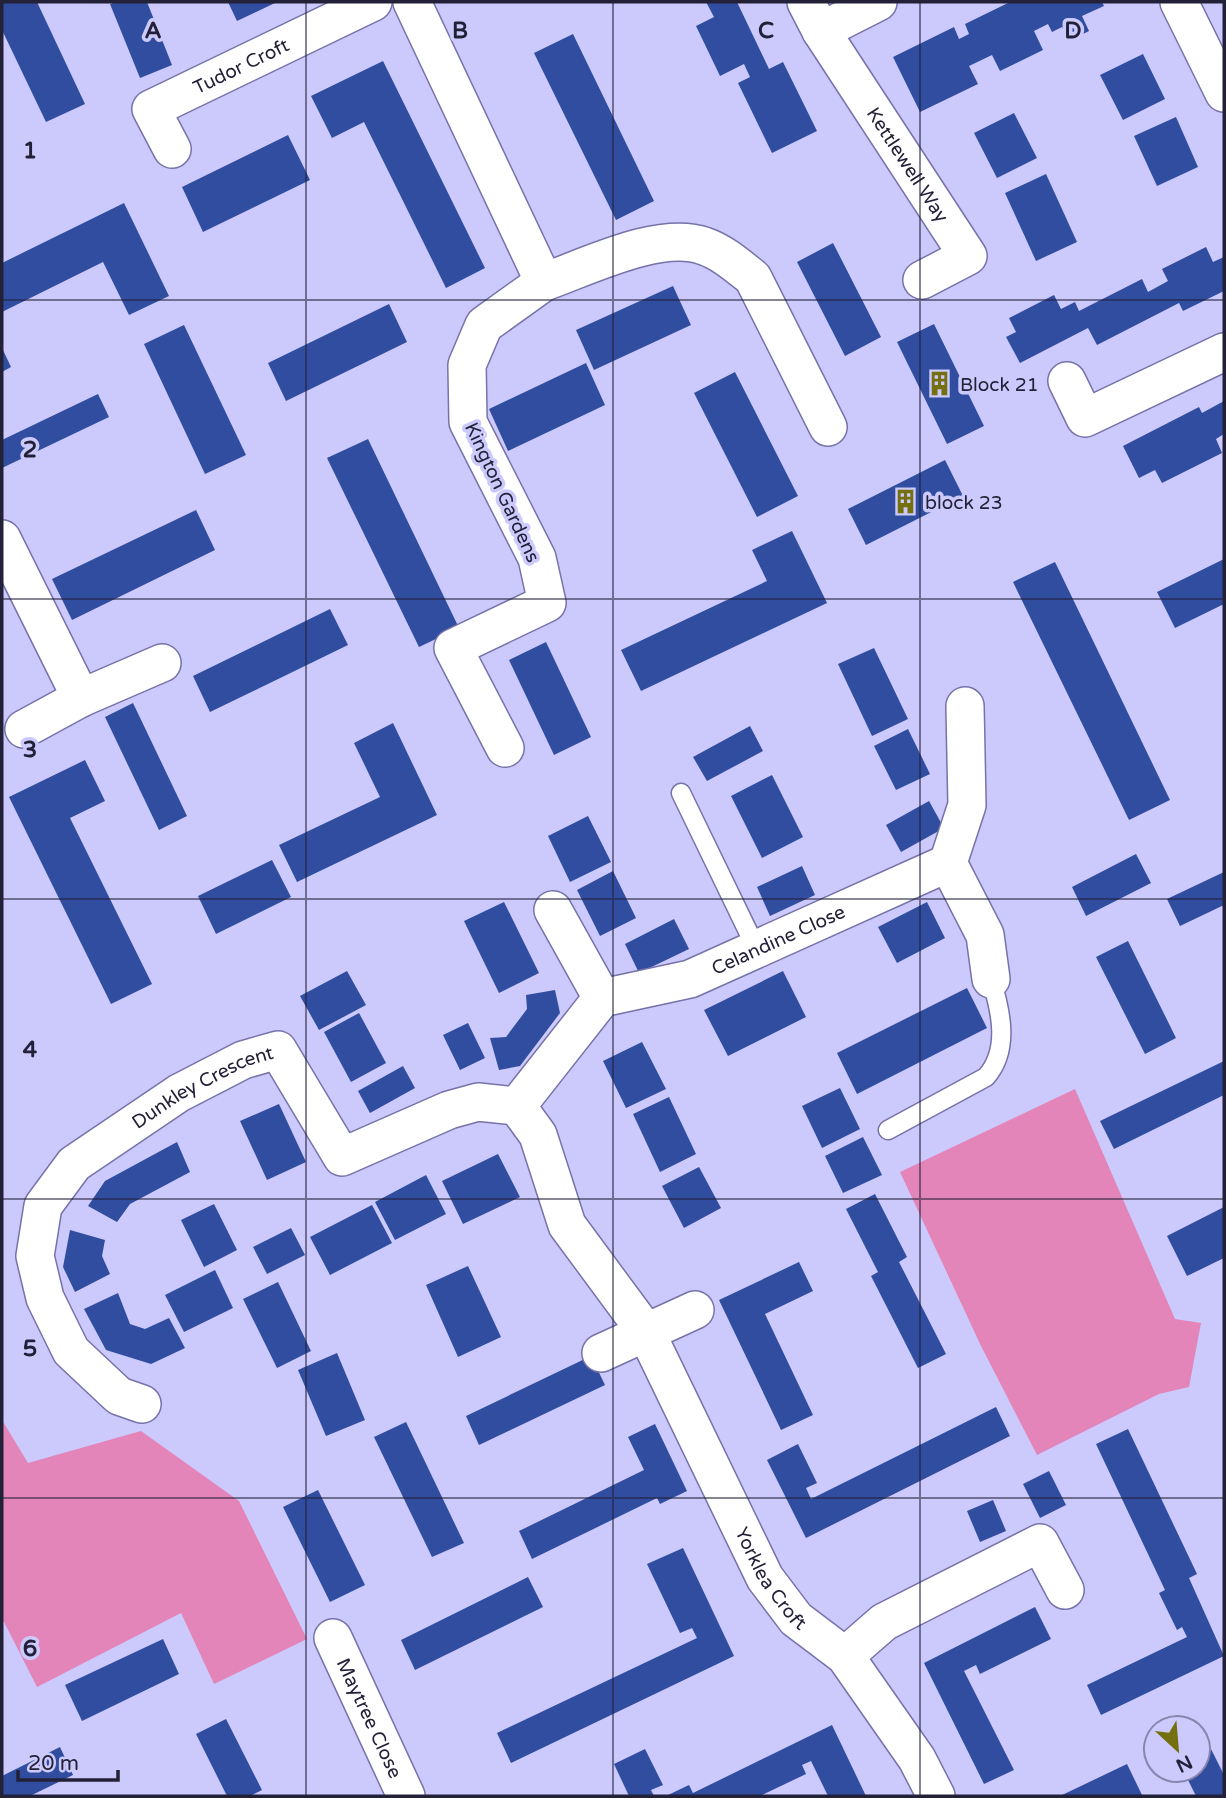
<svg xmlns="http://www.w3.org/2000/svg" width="1226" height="1798" font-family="'Varela Round',sans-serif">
  <rect width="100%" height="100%" fill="#cccafc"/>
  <path fill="#e385b9" d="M1075 1089 1175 1319 1201 1323 1189 1387 1159 1394 1037 1455 981 1346 900 1172Z
    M2 1420 28 1463 141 1431 239 1501 307 1639 214 1684 181 1613 37 1687 2 1618Z"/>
  <path fill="#304da0" d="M2 2H37L85 104 46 122 2 30Z
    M116 2H147L172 65 140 78 110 4Z
    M228 2H277L237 21Z
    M706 2H737L769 69 783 62 817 131 772 153 738 83 750 77 744 64 720 76 696 26 714 17Z
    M1010 2H1102L1104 6 1082 16 1089 31 1069 41 1062 27 1052 32 1048 24 1034 31 1043 50 1000 71 992 55 969 66 978 84 920 112 893 57 954 27 959 39 969 34 965 24Z
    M573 34 654 201 616 220 534 53Z
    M1143 54 1165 99 1123 120 1100 75Z
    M383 61 485 268 446 288 364 122 332 138 311 96Z
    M1014 113 1037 158 997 178 974 133Z
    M1176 117 1198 167 1157 186 1134 136Z
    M288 135 310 180 203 232 182 187Z
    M1046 174 1077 242 1036 261 1005 193Z
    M124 203 169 296 129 315 103 262 2 312V263Z
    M833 243 881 337 845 356 797 262Z
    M1206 247 1213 262 1224 257V291L1183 311 1179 303 1097 345 1088 328 1020 363 1006 337 1016 332 1009 318 1054 295 1061 309 1075 302 1079 311 1142 279 1148 292 1168 281 1162 269Z
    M673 286 691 325 594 370 576 330Z
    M389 304 407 342 286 401 268 363Z
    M934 324 984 426 947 444 897 342Z
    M184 325 246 455 205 474 144 344Z
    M2 348 11 367 2 372Z
    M586 363 605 405 508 451 489 409Z
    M735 372 798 496 757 517 694 393Z
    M98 394 109 417 2 468V440Z
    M1224 401V434L1216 439 1222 453 1162 483 1155 470 1139 478 1123 446 1199 407 1202 413Z
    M368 439 459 628 419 647 327 458Z
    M945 460 963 496 866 545 848 509Z
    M196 510 215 550 72 620 52 579Z
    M792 531 827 603 641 691 621 650 767 581 752 550Z
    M1224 559V604L1175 628 1157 592Z
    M1055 562 1170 800 1129 820 1013 582Z
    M330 609 348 645 210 712 193 676Z
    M546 642 591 737 554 755 509 660Z
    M874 648 908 719 872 736 838 664Z
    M133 703 187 816 159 830 105 717Z
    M393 723 437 815 297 882 279 845 380 797 354 743Z
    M750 726 763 751 707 781 693 757Z
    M908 729 930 774 896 790 874 746Z
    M85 760 105 801 70 818 152 984 111 1004 9 797Z
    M772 775 803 837 762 858 731 796Z
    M929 801 944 828 901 852 886 825Z
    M588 816 611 862 570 882 548 836Z
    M1136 854 1151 883 1086 916 1072 887Z
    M272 860 291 897 216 934 198 896Z
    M802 866 815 895 770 916 757 887Z
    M613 871 636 918 600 936 577 890Z
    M1224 872V905L1180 926 1167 899Z
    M504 902 539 973 499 993 464 921Z
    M927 902 945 938 897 963 878 927Z
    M674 919 689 949 639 973 625 944Z
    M1128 941 1176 1038 1145 1054 1096 957Z
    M347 971 366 1005 319 1030 300 996Z
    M783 971 806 1017 728 1056 704 1010Z
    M967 988 987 1028 857 1094 837 1053Z
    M555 990 560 1013 520 1066 499 1070 490 1038 506 1037 527 1009 526 995Z
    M359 1013 386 1063 351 1082 324 1032Z
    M468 1023 485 1058 460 1070 443 1035Z
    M642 1042 666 1089 626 1108 603 1061Z
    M1224 1061V1095L1114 1149 1100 1121Z
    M403 1066 415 1088 370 1113 358 1091Z
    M840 1088 860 1129 822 1148 802 1106Z
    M669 1097 696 1154 660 1172 633 1114Z
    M279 1104 306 1162 267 1180 240 1121Z
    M863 1137 882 1175 843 1193 825 1156Z
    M177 1142 190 1172 130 1204 117 1222 88 1206 105 1181Z
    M498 1154 520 1197 463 1224 442 1181Z
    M699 1167 721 1208 684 1228 662 1186Z
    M426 1175 446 1214 395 1240 375 1202Z
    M875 1194 907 1257 899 1262 946 1354 918 1368 871 1276 878 1272 846 1209Z
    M214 1204 237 1250 204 1267 181 1220Z
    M372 1205 392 1243 330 1275 310 1237Z
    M1224 1207V1258L1187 1276 1167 1236Z
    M291 1228 305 1255 267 1274 253 1247Z
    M70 1230 105 1240 102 1256 110 1274 75 1292 63 1267Z
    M799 1262 813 1291 765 1314 813 1415 781 1430 719 1300Z
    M468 1266 501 1337 458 1357 426 1285Z
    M215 1270 233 1308 184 1332 165 1295Z
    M278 1282 311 1351 277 1368 243 1299Z
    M118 1293 130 1324 145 1329 169 1318 185 1348 151 1364 106 1350 84 1309Z
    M337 1353 365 1420 326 1436 298 1370Z
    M591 1356 605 1385 479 1445 466 1416Z
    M996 1407 1010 1436 806 1538 767 1460 798 1444 817 1483 806 1488 811 1499Z
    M406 1422 464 1543 432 1557 374 1437Z
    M655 1424 687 1491 660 1504 657 1498 532 1559 519 1531 644 1470 628 1437Z
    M1128 1429 1197 1574 1189 1578 1224 1656 1101 1715 1087 1685 1187 1637 1182 1627 1177 1630 1159 1593 1165 1590 1096 1444Z
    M1049 1471 1066 1505 1040 1518 1023 1484Z
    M318 1490 365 1585 330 1602 283 1507Z
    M993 1500 1006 1531 980 1542 967 1511Z
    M683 1548 734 1656 511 1763 497 1733 697 1638 692 1628 680 1633 647 1564Z
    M528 1577 543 1607 415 1670 401 1640Z
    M1035 1607 1051 1639 980 1674 976 1665 964 1671 1014 1770 984 1784 924 1663Z
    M163 1639 179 1674 82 1721 65 1685Z
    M226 1719 262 1790 250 1796H227L196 1734Z
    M832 1725 866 1796H828L811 1761 802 1765 806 1774 760 1796H666L689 1785 693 1793Z
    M1200 1727 1224 1775V1796H1196L1183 1770H1198Z
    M60 1747 73 1775 30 1796H2V1776Z
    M645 1749 663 1785 651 1790 654 1796H629L614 1764Z
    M1127 1764 1142 1795 1140 1796H1060Z"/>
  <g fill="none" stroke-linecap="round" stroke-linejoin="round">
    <defs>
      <path id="lane" d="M681 793 757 950
        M888 1130 986 1077C1010 1050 1001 1011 991 979"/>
      <g id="street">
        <path d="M412 2 544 282C587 267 660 230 704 246 722 252 738 266 753 278L828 427"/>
        <path id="s1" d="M806 2 821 31 968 256 922 280"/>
        <path d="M1179 2 1224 93"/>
        <path d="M821 31 878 2"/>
        <path id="s2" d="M172 149 151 109 373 2"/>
        <path d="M1067 381 1085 418 1224 352"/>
        <path d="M2 539 81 698"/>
        <path d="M24 729 81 698 162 663"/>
        <path d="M505 748 453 648 547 603 537 558 468 422 467 365 484 325 544 282"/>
        <path d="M948 863 967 805 965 706"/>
        <path d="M553 910 602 998"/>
        <path id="s3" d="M517 1106 602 998 690 979 948 863 985 935 991 979"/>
        <path d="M601 1353 695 1310"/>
        <path id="s4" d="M142 1404 119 1396 71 1351 45 1298 35 1256 43 1206 74 1164 179 1093 243 1060 278 1050 342 1157 449 1110 478 1102 517 1106 538 1135 567 1225 646 1332 765 1578 796 1619 845 1656 917 1759 936 1796"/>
        <path id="s5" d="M333 1638 406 1796"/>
        <path d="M845 1656 884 1622 1040 1543 1065 1590"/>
      </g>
    </defs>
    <use href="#lane" stroke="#7672aa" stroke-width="21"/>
    <use href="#street" stroke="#7672aa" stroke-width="40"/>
    <use href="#lane" stroke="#fff" stroke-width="18"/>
    <use href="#street" stroke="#fff" stroke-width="37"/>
  </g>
  <path fill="none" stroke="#232138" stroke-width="2" stroke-opacity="0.55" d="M306 2V1796M613 2V1796M920 2V1796M2 300H1224M2 599H1224M2 899H1224M2 1199H1224M2 1498H1224"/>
  <defs>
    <symbol id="building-bare" viewBox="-9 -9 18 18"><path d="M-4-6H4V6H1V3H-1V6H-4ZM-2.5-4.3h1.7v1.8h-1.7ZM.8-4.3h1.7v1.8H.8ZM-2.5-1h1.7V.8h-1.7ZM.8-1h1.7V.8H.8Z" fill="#746f0f" stroke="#cccafc" stroke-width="2.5" paint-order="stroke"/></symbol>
  </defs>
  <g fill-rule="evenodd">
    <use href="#building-bare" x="922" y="366" width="35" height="35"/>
    <use href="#building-bare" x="888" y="484" width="35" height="35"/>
  </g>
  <g text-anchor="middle" stroke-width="7" stroke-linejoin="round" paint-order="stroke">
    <g font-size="19" fill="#232138" stroke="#cccafc">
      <text dy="7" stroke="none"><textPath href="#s2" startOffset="145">Tudor Croft</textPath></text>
      <text dy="7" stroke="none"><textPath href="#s1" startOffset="192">Kettlewell Way</textPath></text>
      <text transform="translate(503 492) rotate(65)" y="7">Kington Gardens</text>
      <text dy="7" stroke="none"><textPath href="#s3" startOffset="324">Celandine Close</textPath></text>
      <text dy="7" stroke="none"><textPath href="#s4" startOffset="446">Dunkley Crescent</textPath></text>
      <text dy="7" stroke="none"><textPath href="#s4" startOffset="1381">Yorklea Croft</textPath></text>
      <text dy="7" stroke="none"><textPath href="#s5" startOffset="88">Maytree Close</textPath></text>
    </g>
    <g font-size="19" fill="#232138" stroke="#cccafc" text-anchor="start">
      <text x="960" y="391">Block 21</text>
      <text x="925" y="509">block 23</text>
    </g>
  </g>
  <g font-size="23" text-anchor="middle" font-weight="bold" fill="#232138" stroke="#cccafc" stroke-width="7" stroke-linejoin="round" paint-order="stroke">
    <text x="153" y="38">A</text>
    <text x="460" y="38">B</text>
    <text x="766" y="38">C</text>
    <text x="1073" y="38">D</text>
    <text x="30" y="158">1</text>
    <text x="30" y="457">2</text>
    <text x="30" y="757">3</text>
    <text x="30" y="1057">4</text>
    <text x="30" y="1356">5</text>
    <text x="30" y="1656">6</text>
  </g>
  <rect width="1226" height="1798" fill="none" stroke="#232138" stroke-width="7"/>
  <g transform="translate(1177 1749) rotate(154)"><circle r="33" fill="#cccafc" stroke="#8886ae" stroke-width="2"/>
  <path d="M0-5L12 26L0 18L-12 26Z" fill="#746f0f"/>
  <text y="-10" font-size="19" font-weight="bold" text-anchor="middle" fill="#232138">N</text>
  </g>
  <path d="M18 1770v10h100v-10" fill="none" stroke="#232138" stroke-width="3.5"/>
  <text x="28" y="1770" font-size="21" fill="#232138" stroke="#cccafc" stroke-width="5" paint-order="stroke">20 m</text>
</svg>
